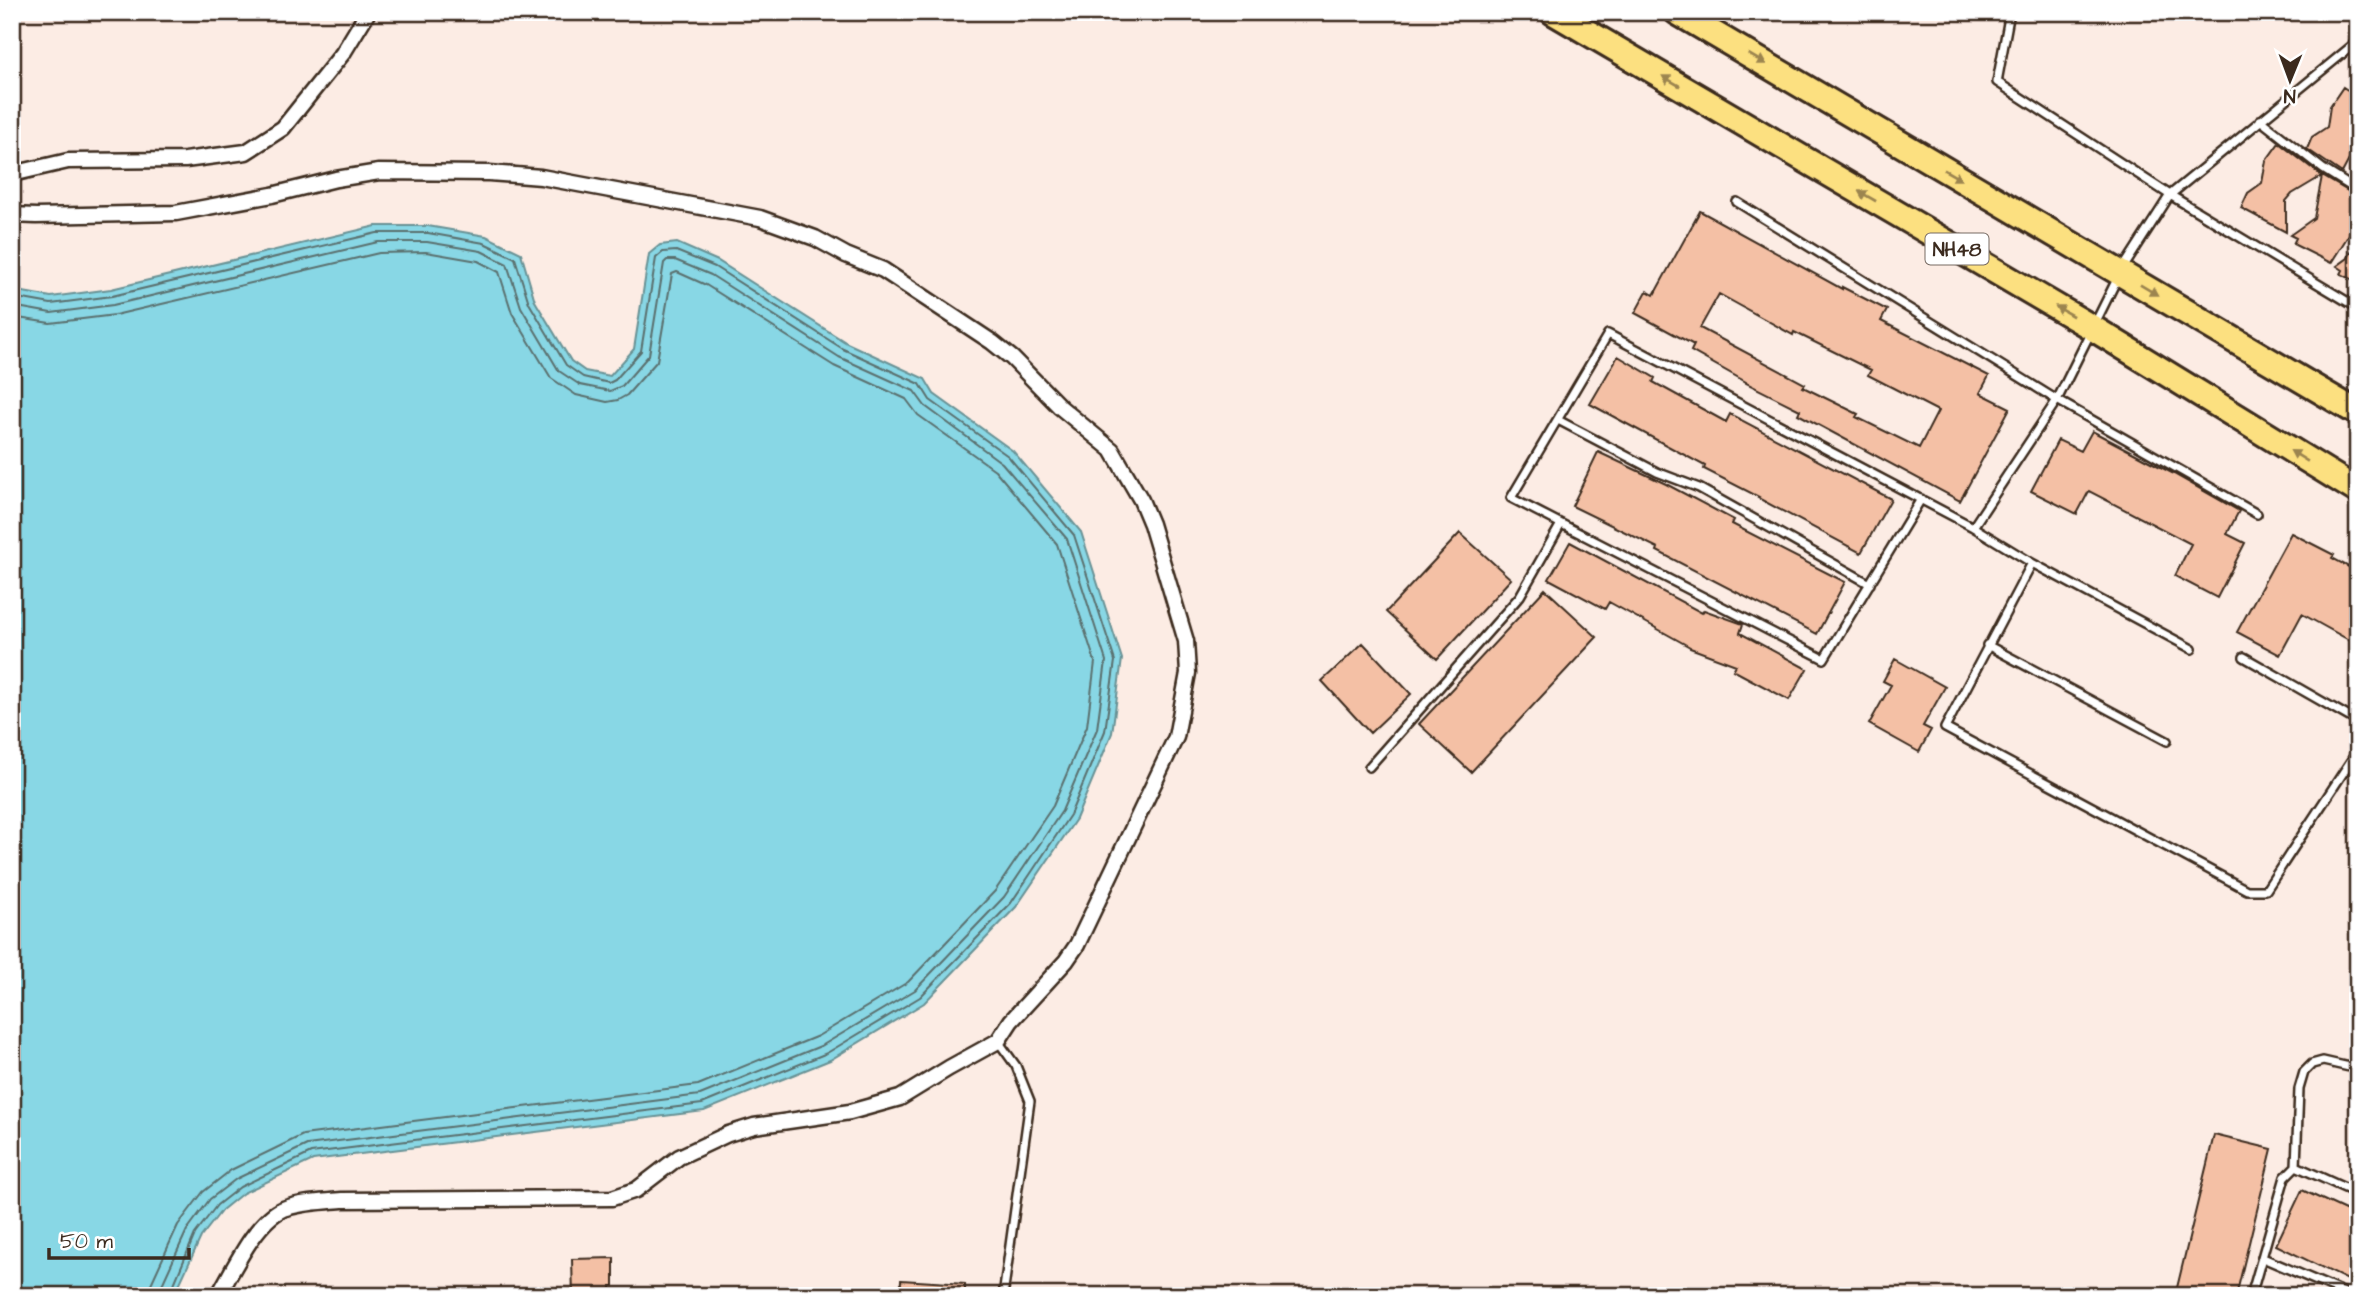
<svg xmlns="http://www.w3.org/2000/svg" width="2370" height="1308" font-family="'Architects Daughter',sans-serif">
  <rect width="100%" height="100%" fill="#fcece4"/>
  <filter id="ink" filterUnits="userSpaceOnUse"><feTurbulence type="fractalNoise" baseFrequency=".0143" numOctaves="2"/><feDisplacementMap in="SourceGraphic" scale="14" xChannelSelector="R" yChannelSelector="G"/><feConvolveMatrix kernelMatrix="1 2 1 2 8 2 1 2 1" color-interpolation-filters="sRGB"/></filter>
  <g filter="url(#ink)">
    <path fill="#88d7e5" stroke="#699295" stroke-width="2" d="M376 226H428L486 236 521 253 535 301 571 361 585 371 610 376 634 349 649 254 660 245 677 243 718 261 847 343 925 379 934 394 1013 451 1081 532 1122 659 1112 733 1076 819 1016 907 924 1003 830 1060 704 1111 313 1160 243 1193 222 1210 201 1237 174 1296H12V290L51 297 111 289Z"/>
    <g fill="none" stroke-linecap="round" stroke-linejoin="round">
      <path stroke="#5a6f6e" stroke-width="2" d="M12 297 51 304 112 296 377 233H428L484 243 515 258 529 303 566 365 583 377 609 383 615 380 641 351 656 258 663 252 676 251 715 267 843 349 920 384 930 400 1008 456 1074 535 1115 661 1105 731 1070 815 1011 903 920 997 827 1053 702 1104 311 1153 240 1187 217 1205 195 1234 169 1296
        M12 306 51 313 113 305 378 242H427L481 251 507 264 521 307 559 371 580 385 610 391 622 386 649 355 664 263 667 260H675L711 275 839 357 914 391 925 406 1002 463 1067 539 1106 661 1097 729 1062 811 1004 897 915 990 823 1045 700 1095 307 1145 236 1179 210 1199 187 1230 161 1287 160 1296
        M12 317 50 323 115 315 379 253 426 252 478 261 499 272 512 313 551 378 576 395 607 402 618 400 627 395 657 361 672 274 677 272 706 285 834 366 906 399 918 415 995 470 1057 544 1095 662 1087 726 1053 806 995 891 908 982 818 1036 698 1085 303 1135 231 1170 203 1192 178 1225 151 1284 149 1296"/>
    </g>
    <path fill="#f4c0a5" stroke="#3b2a1e" stroke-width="2" fill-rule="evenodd" d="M2343 87 2358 97V135L2350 146V158L2342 173 2307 149 2312 137 2327 127 2330 106Z
      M2279 143 2322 176 2292 194 2286 201V232L2241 208 2248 193 2262 183 2266 161Z
      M2322 176 2358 197V220L2331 263 2293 244 2296 238 2290 235 2314 218Z
      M1700 211 1842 289V287L1887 310 1881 321 1989 376 1980 393 2010 408 1960 501 1798 414 1800 410 1746 383V382L1691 351 1694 345 1635 313 1647 291 1654 295ZM1719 294 1793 335 1794 332 1871 370 1868 375 1938 411 1919 448 1856 417 1858 414 1803 387 1805 384 1700 328Z
      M2358 238V282L2341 274 2343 270 2337 266 2348 258Z
      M1618 356 1655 378 1653 382 1726 422 1730 414 1891 499 1861 553 1758 498 1759 497 1704 469 1705 466 1590 404Z
      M2092 431 2172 473 2239 511 2227 534 2245 543 2217 598 2175 576 2191 544 2089 491 2077 514 2031 491 2058 440 2081 451Z
      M1598 452 1666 484 1734 520 1732 524 1845 582 1817 634 1657 551 1658 548 1572 506Z
      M1460 533 1511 579 1437 659 1386 612Z
      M2291 533 2334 555 2332 558 2358 572V645L2302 614 2280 655 2237 632Z
      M1570 542 1702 613 1704 610 1743 624 1740 633 1807 669 1789 700 1733 670 1736 665 1690 648V647L1609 602 1605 609 1549 579Z
      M1545 589 1597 637 1471 772 1419 724Z
      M1363 643 1411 694 1370 733 1322 681Z
      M1895 659 1945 687 1923 726 1931 730 1919 752 1869 724 1891 685 1883 681Z
      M2214 1135 2272 1149 2236 1296H2175Z
      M2302 1190 2358 1216V1285L2276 1245Z
      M614 1258V1286H611V1296H573L572 1259Z
      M901 1280 965 1284V1296H900Z"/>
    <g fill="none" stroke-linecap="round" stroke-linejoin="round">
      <defs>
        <path id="service" d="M2010 12 1997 82 2170 195 2358 308
          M2260 120 2323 169 2358 191
          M1737 202 2057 400 2120 273 2170 195 2358 41
          M1558 420 1657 472 1699 488 1870 584
          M1921 499 1824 659 1511 498 1608 334 1973 527
          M2032 563 1945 728 2247 890H2266L2358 750
          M1987 645 2167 741
          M2192 649 2032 563 1973 527 2057 400 2257 514
          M2244 657 2358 722
          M1369 767 1520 596 1561 524
          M998 1041 1016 1066 1030 1101 1003 1296
          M2296 1166 2358 1194
          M2263 1258 2347 1294V1296
          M2251 1296 2285 1177 2296 1166 2299 1089 2304 1072 2312 1064 2323 1061 2358 1069"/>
        <path id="minor" d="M12 174 68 161 185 160 246 152 283 128 343 53 368 12
          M12 215 36 216 176 213 272 195 336 179 379 172 489 173 541 177 760 218 815 238 846 255 883 270 992 342 1012 358 1060 407 1112 450 1141 500 1151 524 1186 641 1188 673 1176 737 1077 945 1066 961 1011 1021 998 1041 949 1068 900 1098 850 1112 754 1126 728 1134 679 1157 636 1190 612 1198 342 1200C323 1202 301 1202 283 1209 255 1221 233 1271 218 1296"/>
        <path id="trunk" d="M1553 12 2091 327 2358 491
          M1677 12 2358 413"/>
      </defs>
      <use href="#service" stroke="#3b2a1e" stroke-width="12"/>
      <use href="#minor" stroke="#3b2a1e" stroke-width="19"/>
      <use href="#trunk" stroke="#3b2a1e" stroke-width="30"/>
      <use href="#service" stroke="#fff" stroke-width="7"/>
      <use href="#minor" stroke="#fff" stroke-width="14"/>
      <use href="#trunk" stroke="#fce080" stroke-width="24"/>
    </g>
    <defs><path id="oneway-solid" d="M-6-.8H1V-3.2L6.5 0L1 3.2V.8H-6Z" transform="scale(1.75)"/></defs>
    <g fill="#9c854f">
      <use href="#oneway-solid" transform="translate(1757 59) rotate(30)"/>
      <use href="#oneway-solid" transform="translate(1671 81) rotate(-150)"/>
      <use href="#oneway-solid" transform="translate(1953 175) rotate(30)"/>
      <use href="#oneway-solid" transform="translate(1867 196) rotate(-150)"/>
      <use href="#oneway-solid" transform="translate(2149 290) rotate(31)"/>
      <use href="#oneway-solid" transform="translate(2064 311) rotate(-150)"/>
      <use href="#oneway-solid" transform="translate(2299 456) rotate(-148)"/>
    </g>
  </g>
  <g text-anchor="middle" stroke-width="5" stroke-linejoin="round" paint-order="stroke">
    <rect fill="#fff" stroke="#766a62" stroke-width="2" x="1925.5" y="233.5" width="63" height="31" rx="5"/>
    <g font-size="19" font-weight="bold" fill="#3b2a1e">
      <text x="1957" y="256">NH48</text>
    </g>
  </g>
  <rect width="2370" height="1308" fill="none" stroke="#fff" stroke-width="42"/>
  <rect x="21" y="21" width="2328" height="1266" fill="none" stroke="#3b2a1e" stroke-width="2.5" filter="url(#ink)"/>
  <g transform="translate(2290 80) rotate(181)" stroke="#ffffff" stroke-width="5" paint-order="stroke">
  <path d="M0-5L12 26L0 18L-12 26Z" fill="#3b2a1e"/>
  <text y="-10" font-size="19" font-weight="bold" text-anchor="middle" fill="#3b2a1e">N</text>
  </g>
  <path d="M49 1248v10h140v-10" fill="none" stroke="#3b2a1e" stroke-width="3.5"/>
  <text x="60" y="1248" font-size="21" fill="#3b2a1e" stroke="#ffffff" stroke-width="5" paint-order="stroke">50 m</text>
</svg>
